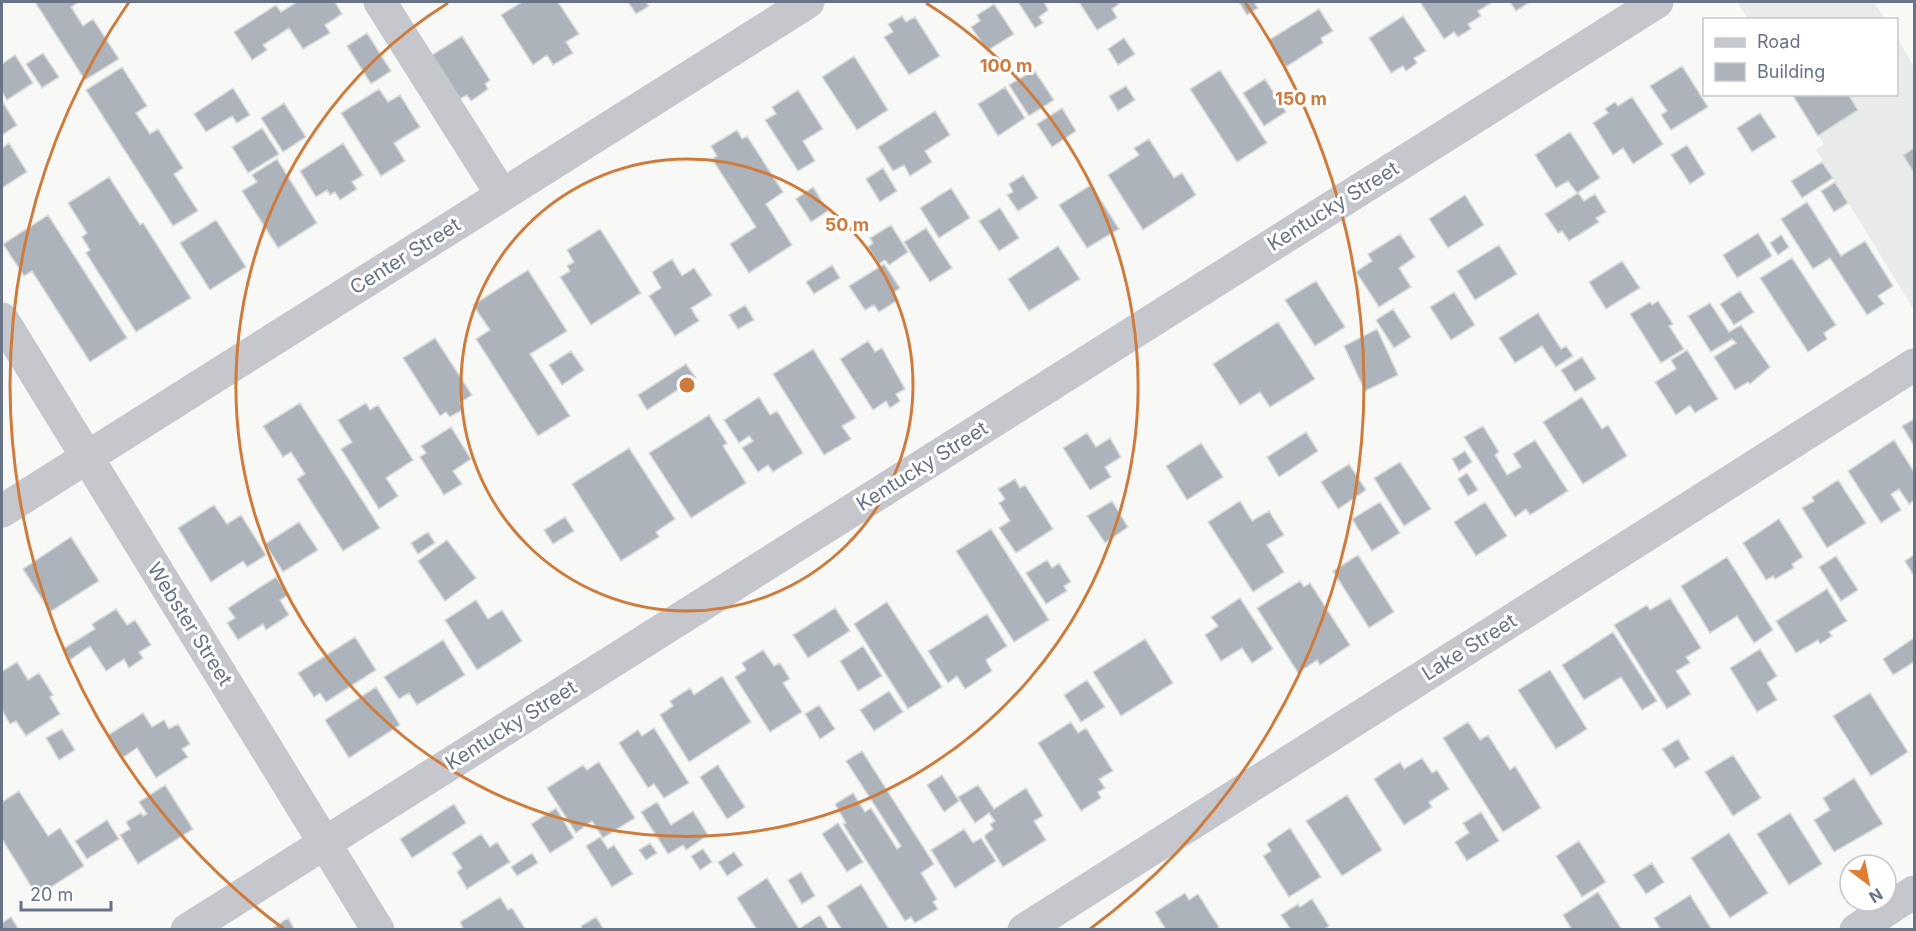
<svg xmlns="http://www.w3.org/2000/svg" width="1916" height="931" font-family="Inter,sans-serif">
  <rect width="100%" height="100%" fill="#f8f9f6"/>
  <path fill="#e9eaea" d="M1737 2H1874L1885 19H1748Z
    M1897 38 1914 67V310L1816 150 1824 144 1794 95 1896 94Z"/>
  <path fill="#adb3bb" stroke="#dadbd9" stroke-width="1.5" d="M35 2H79L71 7 83 26 93 19 119 59 85 80Z
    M297 2H335L342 14 325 25 330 33 303 49 289 28 263 45 267 50 252 60 234 32 276 5 281 12Z
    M522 2H558L579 34 566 42 573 53 553 65 547 55 533 65 501 15Z
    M628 2H646L649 6 636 14Z
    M1018 2H1044L1048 10 1039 17 1043 23 1035 28Z
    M1079 2H1117L1119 4 1112 9 1117 18 1097 30Z
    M1239 2H1258L1255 4 1258 8 1247 15Z
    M1420 2H1490L1491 3 1478 11 1481 16 1468 24 1471 29 1458 37 1454 32 1444 39Z
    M1510 2H1530L1516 11Z
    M994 4 1014 34 987 51 971 27 980 21 977 15Z
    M1319 9 1333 31 1321 38 1323 43 1286 67 1269 40Z
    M902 16 906 22 915 17 940 56 909 75 884 37 893 32 888 24Z
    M1403 16 1426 51 1414 58 1417 63 1406 71 1403 66 1391 73 1369 38Z
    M367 33 391 71 371 84 347 46Z
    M462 36 490 80 485 84 488 89 471 101 467 95 460 99 432 55Z
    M1124 38 1135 54 1118 65 1108 49Z
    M43 53 59 77 42 88 26 64Z
    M15 55 33 83 7 100 2 92V64Z
    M854 56 888 110 857 130 822 77Z
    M1682 66 1708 107 1671 130 1661 115 1667 111 1650 86Z
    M122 67 147 106 136 113 150 134 158 129 183 168 174 174 198 211 173 226 86 90Z
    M1034 70 1054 100 1029 116 1009 85Z
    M1220 70 1267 143 1237 162 1190 89Z
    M1265 79 1286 112 1264 126 1243 93Z
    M1126 86 1135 100 1118 111 1109 96Z
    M1005 87 1025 118 998 136 978 104Z
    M233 88 250 115 237 123 232 116 206 132 194 114Z
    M379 89 388 102 400 95 420 127 394 143 405 161 381 176 341 113Z
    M798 90 823 129 803 141 815 161 798 171 765 120 776 114 772 107Z
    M1792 94H1848L1858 110 1818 136Z
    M1632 97 1663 144 1633 164 1623 148 1613 155 1593 123 1608 113 1605 109 1615 102 1618 106Z
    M2 101 17 125 2 135Z
    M284 103 306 137 283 152 261 118Z
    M1062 108 1076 131 1052 147 1037 124Z
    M935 111 950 135 925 151 932 162 910 176 904 165 893 171 878 147Z
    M1760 113 1776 137 1752 152 1737 128Z
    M262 128 279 154 248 173 232 147Z
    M737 130 742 139 747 136 783 192 766 204 792 245 749 273 730 244 756 227 712 159 717 156 711 146Z
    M1570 132 1600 178 1577 193 1568 181 1556 188 1535 155Z
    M1149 139 1174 178 1182 173 1196 195 1143 230 1108 175 1139 155 1134 148Z
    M9 143 27 172 2 188V148Z
    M343 143 363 175 352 182 357 189 340 200 335 192 330 195 327 190 316 197 300 171Z
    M1687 145 1705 174 1690 184 1671 155Z
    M1914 148V173L1903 155Z
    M277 159 317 223 278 248 242 191 257 182 252 175Z
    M1822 162 1833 178 1802 198 1791 181Z
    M883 168 897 191 880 202 866 179Z
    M1023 175 1038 198 1018 211 1007 195 1013 192 1009 184Z
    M109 177 140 225 143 223 191 298 136 332 86 253 90 250 82 237 87 233 68 203Z
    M1835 182 1848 203 1834 212 1821 191Z
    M1091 185 1119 229 1087 248 1059 205Z
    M813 187 828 211 811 222 796 199Z
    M951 188 970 218 939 238 920 208Z
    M1578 193 1584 201 1595 194 1606 212 1596 218 1599 222 1569 241 1562 231 1558 233 1545 214Z
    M1465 195 1484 225 1448 248 1429 219Z
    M1807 202 1841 256 1865 241 1893 286 1878 296 1884 304 1867 315 1830 258 1813 269 1781 219Z
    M1000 208 1019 238 999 251 979 221Z
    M48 215 127 338 90 362 32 271 24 276 3 244Z
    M216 220 246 267 210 290 180 243Z
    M891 225 908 252 889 265 885 260 879 264 868 247 873 243 870 238Z
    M926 228 952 268 930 282 904 242Z
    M600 229 641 293 591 325 560 277 570 271 567 266 574 262 567 250Z
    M1758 233 1772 256 1737 278 1723 255Z
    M1400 234 1415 257 1399 268 1411 287 1379 307 1356 272 1372 261 1368 254Z
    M1781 235 1789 247 1778 255 1770 243Z
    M1499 245 1517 274 1475 300 1457 271Z
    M1058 246 1080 279 1029 311 1008 279Z
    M1792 258 1836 325 1824 333 1827 339 1808 352 1760 278Z
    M672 259 682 276 694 268 712 295 691 308 699 321 675 336 649 296 661 288 652 272Z
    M1622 261 1640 288 1606 309 1589 282Z
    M884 264 900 288 893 293 898 300 879 312 874 305 865 310 849 286Z
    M832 265 840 278 814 294 806 282Z
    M528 270 567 331 530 354 570 416 538 436 476 339 490 330 473 305Z
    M1316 281 1345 327 1315 346 1285 300Z
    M1740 291 1754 312 1734 325 1720 304Z
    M1454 292 1475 325 1451 340 1430 307Z
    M1658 301 1673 324 1669 326 1684 349 1661 363 1630 314 1650 302 1652 305Z
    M1710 303 1729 332 1741 325 1770 367 1750 384 1748 382 1735 390 1714 357 1736 343 1732 339 1711 352 1688 316Z
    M745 305 754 320 738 329 729 315Z
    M1393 309 1411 337 1394 348 1376 320Z
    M1538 313 1561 349 1566 346 1573 356 1556 367 1542 346 1515 363 1499 338Z
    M1278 322 1315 379 1270 407 1260 392 1240 405 1213 364Z
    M1377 329 1398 375 1365 391 1344 346Z
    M435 338 472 395 460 403 464 409 450 417 446 412 440 416 403 358Z
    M868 341 875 352 882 348 905 389 896 394 900 401 890 408 886 401 873 410 840 359Z
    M813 349 856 418 842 426 851 439 824 455 773 374Z
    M1687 350 1718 399 1695 413 1690 405 1676 415 1655 382 1676 369 1671 360Z
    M571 351 584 370 562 385 549 365Z
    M1582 357 1596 379 1575 392 1561 370Z
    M686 364 696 378 647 410 638 395Z
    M759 397 770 415 777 411 803 453 773 472 768 465 758 472 742 448 753 441 749 436 739 443 724 420Z
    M1582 397 1602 429 1608 425 1627 456 1583 484 1543 422Z
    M300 403 380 528 343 551 297 479 305 474 291 452 283 457 263 426Z
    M366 403 370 410 378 405 413 460 386 478 398 496 379 509 341 449 352 442 338 420Z
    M709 415 727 443 723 446 746 483 691 518 649 453Z
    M1914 419V446L1902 426Z
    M1483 426 1499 452 1495 455 1507 475 1521 467 1513 454 1535 440 1568 491 1530 515 1526 509 1515 517 1464 437Z
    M451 427 471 459 453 471 462 484 444 495 420 457 426 453 421 446Z
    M1306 432 1318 451 1279 477 1267 457Z
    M1087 433 1096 447 1110 438 1121 457 1105 467 1111 477 1090 490 1063 448Z
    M1894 440 1914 472V501L1909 504 1899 489 1891 494 1901 510 1881 523 1848 471Z
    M1201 443 1223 477 1187 500 1166 466Z
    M629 448 675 519 656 532 659 537 621 561 572 484Z
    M1465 451 1472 462 1459 471 1452 459Z
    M1400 462 1431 509 1404 526 1374 478Z
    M1349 464 1366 490 1338 509 1321 482Z
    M1467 473 1478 490 1468 496 1458 479Z
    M1015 479 1020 488 1025 485 1053 529 1016 553 999 528 1010 521 999 503 1005 499 998 489Z
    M1838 480 1866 523 1827 548 1802 508 1814 501 1812 497Z
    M1112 501 1128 527 1105 543 1087 516Z
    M1240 501 1252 521 1269 511 1284 535 1267 545 1284 572 1253 592 1208 522Z
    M1380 502 1400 533 1372 551 1352 519Z
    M1485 502 1507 536 1476 556 1454 522Z
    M214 505 227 524 241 515 266 555 247 567 243 561 211 582 178 528Z
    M565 517 574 531 553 544 544 530Z
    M1779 519 1803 557 1792 564 1794 568 1775 579 1773 576 1766 580 1743 543Z
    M299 522 318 550 283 572 265 544Z
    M991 529 1049 620 1014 642 956 551Z
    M428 532 435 543 418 554 411 543Z
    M71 537 99 581 50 612 23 569Z
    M447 540 476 578 445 601 418 561Z
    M1358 555 1394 612 1369 628 1333 571Z
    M1914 555V576L1905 561Z
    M1836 556 1858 590 1841 601 1819 567Z
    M1727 557 1773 630 1754 643 1737 616 1710 633 1681 586Z
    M1047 560 1052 568 1059 563 1071 582 1064 586 1067 591 1046 604 1026 573Z
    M276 577 288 595 280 600 289 615 266 630 263 624 238 640 227 623 235 618 228 608Z
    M1300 581 1304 587 1310 583 1350 645 1320 665 1317 660 1298 673 1257 608Z
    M1827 589 1847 621 1829 632 1832 636 1820 644 1818 640 1796 653 1776 621Z
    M1240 598 1273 649 1252 663 1242 648 1221 661 1205 635 1218 626 1211 617Z
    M1670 598 1701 648 1686 657 1690 663 1676 671 1691 694 1667 709 1614 625 1647 605 1650 610Z
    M476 600 488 619 502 610 522 641 477 670 445 620Z
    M887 602 942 687 908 709 854 624Z
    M835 608 850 631 808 658 793 635Z
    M116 609 127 625 135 620 151 645 139 652 143 658 129 668 124 659 106 671 90 646 70 660 63 649 95 629 92 624Z
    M987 614 1007 646 986 660 992 671 965 689 957 676 948 683 928 651Z
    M1613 632 1657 701 1642 710 1621 677 1584 700 1562 665Z
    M355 637 376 670 326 702 320 693 314 697 298 673Z
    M1914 638V662L1893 675 1883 659Z
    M1145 639 1173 683 1121 716 1093 672Z
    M443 640 465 675 417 705 409 693 399 699 384 677Z
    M863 646 882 676 858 691 840 661Z
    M1760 649 1777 676 1767 683 1777 700 1757 712 1730 668Z
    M763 650 774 666 780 663 790 679 783 683 802 712 770 732 735 677 746 670 742 663Z
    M17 662 28 680 39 673 53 695 50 697 60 714 26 736 16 721 10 724 2 710V669L3 671Z
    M1550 670 1587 729 1556 749 1518 690Z
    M722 676 751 722 689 762 660 715 673 706 670 701 690 688 694 695Z
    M1087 680 1105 707 1081 722 1064 695Z
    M376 687 400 725 349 758 325 720Z
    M889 691 903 712 874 731 860 710Z
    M1870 693 1908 752 1871 776 1833 716Z
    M819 705 835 729 820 739 805 714Z
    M143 713 152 727 164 720 169 729 178 724 190 744 182 749 188 757 156 778 137 748 122 758 108 735Z
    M1071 722 1078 733 1086 728 1113 771 1099 779 1105 788 1098 792 1101 798 1081 811 1038 743Z
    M1468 722 1480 740 1488 735 1510 770 1515 766 1541 808 1503 832 1443 738Z
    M654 728 689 783 664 798 654 784 648 788 619 743 638 730 642 736Z
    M62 729 75 750 59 760 46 738Z
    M1678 739 1690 759 1675 768 1662 749Z
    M862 751 934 864 921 873 937 899 933 902 938 909 915 923 911 917 905 921 843 824 846 823 835 804 853 793 865 812 871 808 897 849 901 846 846 761Z
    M1733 755 1761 798 1733 816 1705 772Z
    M1422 758 1432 773 1437 770 1449 789 1429 802 1432 807 1404 825 1374 779 1400 762 1404 769Z
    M599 762 635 818 603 838 592 821 576 833 547 788 583 765 587 770Z
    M718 765 745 807 727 819 700 777Z
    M942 775 959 801 944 812 927 785Z
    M1854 778 1883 824 1834 852 1814 820 1830 810 1823 798Z
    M165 785 193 829 138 864 120 835 130 829 126 822 141 813 143 816 147 814 139 802Z
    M978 785 994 809 1026 788 1043 816 1034 821 1046 840 1003 867 985 838V835L993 829 990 824 995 821 989 813 975 823 958 797Z
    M19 791 48 836 60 828 84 866 37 896 2 839V802Z
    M1347 795 1382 850 1342 876 1306 821Z
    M657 802 671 825 693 811 708 835 686 850 683 845 668 854 641 812Z
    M454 804 466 823 412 858 400 839Z
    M556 808 574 838 550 853 531 824Z
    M1481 812 1499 841 1467 861 1455 842 1469 833 1463 823Z
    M1790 813 1822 864 1789 885 1757 834Z
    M107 820 119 839 87 859 75 841Z
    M838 823 863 862 847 872 822 834Z
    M1290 828 1321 877 1289 897 1263 856 1271 851 1267 844Z
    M964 829 973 843 981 838 996 861 955 888 931 850Z
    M1729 833 1768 893 1730 918 1691 858Z
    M481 834 490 847 497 842 510 862 467 889 457 872 462 868 452 853Z
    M600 837 608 849 614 845 633 874 612 887 586 846Z
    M1579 841 1606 882 1582 897 1556 856Z
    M650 843 657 853 646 860 639 850Z
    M703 849 712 862 700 870 691 856Z
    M734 852 743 865 727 876 718 862Z
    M532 853 538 863 517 876 511 867Z
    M1652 863 1664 882 1646 894 1633 875Z
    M801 872 815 896 802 904 788 880Z
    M767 878 799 929 820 915 829 930H757L737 898Z
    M861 884 889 929 888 930H842L827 906Z
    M1598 892 1622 930H1572L1563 915Z
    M1185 893 1189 900 1198 894 1219 927 1215 930H1166L1155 912Z
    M1690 895 1712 930H1661L1654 918Z
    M500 897 508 910 512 908 526 930H464L460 922Z
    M1312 899 1329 926 1323 930H1291L1281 915 1298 904 1300 907Z
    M11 917 19 930H2V923Z
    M596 917 604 930H583L581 926Z
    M288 918 295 930H270Z"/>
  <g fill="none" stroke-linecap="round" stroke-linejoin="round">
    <path stroke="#c5c7cc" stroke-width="33" d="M380 2 502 195
      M2 319 378 930
      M2 511 808 2
      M187 930 1657 2
      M1024 930 1914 365
      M1856 930 1914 892"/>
  </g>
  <g fill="none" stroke="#ce7c3d" stroke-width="3">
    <circle cx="687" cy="385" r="226"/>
    <path d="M926 3A451 451 0 1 1 448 3"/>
    <path d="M284 929A677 677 0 0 1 129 2M1245 2A677 677 0 0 1 1090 929"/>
  </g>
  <g text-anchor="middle" stroke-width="6" stroke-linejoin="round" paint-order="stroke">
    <g font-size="20" fill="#687387" stroke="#fff">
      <text transform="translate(1333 206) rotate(-32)" y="7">Kentucky Street</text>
      <text transform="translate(405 256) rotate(-32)" y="7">Center Street</text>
      <text transform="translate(922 466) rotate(-32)" y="7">Kentucky Street</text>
      <text transform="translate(190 624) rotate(58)" y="7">Webster Street</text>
      <text transform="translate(1469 647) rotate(-32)" y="7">Lake Street</text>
      <text transform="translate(511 725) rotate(-32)" y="7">Kentucky Street</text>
    </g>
  </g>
  <circle cx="687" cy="385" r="9" fill="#ce7c3d" stroke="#fff" stroke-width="3"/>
  <g font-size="18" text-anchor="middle" font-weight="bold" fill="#ce7c3d" stroke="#fff" stroke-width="6" stroke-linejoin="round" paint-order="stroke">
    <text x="1006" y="72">100 m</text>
    <text x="1301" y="105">150 m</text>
    <text x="847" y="231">50 m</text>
  </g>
  <rect width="1916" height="931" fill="none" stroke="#687387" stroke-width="6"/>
  <rect x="1703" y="18" width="195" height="78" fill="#ffffff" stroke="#c3c7cf" stroke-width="1.5"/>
  <rect x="1715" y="38" width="30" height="9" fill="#c5c7cc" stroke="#c3c7cf" stroke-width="1.5"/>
  <text x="1757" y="48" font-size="18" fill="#687387">Road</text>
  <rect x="1715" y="63" width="30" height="18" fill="#adb3bb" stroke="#c3c7cf" stroke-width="1.5"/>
  <text x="1757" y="78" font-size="18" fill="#687387">Building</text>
  <g transform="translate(1868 883) rotate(148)"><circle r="28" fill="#ffffff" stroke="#c3c7cf" stroke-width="1.5"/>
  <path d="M0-4.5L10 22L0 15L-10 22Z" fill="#e07d30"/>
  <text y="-9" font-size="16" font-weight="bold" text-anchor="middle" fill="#687387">N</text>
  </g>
  <path d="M21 901v9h90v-9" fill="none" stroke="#687387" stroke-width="3"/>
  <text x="30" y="901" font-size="18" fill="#687387" stroke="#ffffff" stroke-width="4.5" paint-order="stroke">20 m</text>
</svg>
